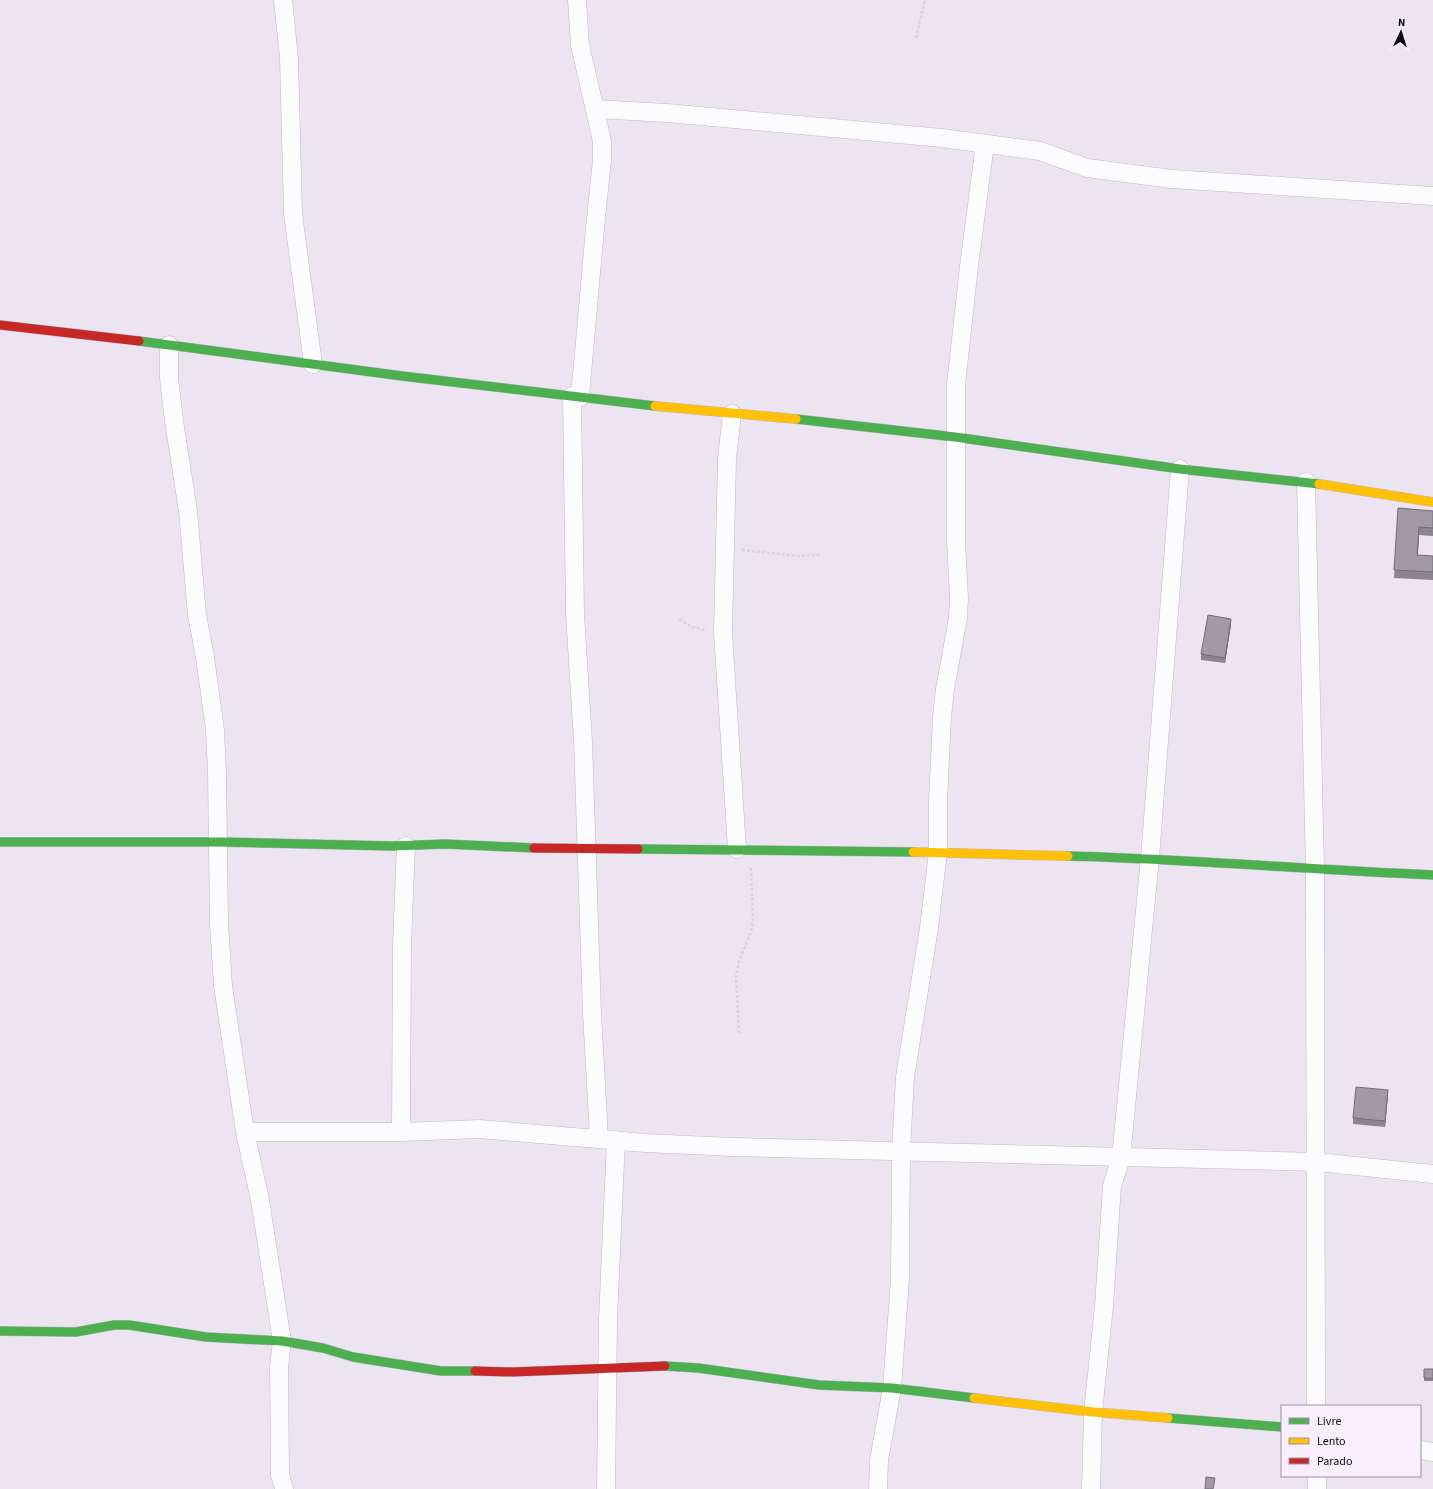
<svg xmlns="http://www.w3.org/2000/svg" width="1433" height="1489" font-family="'Source Sans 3',sans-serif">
  <rect width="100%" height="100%" fill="#ede4f1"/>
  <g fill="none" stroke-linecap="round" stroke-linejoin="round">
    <defs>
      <path id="street" d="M283 0 289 58 293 214 313 364
        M577 0 580 45 602 141V160L595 228 580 397
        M595 109 667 113 942 138 1040 151 1087 168 1172 179 1433 196
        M169 345V378L174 421 188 511 197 615 205 657 215 730 217 772 219 924 223 986 245 1132 260 1200 282 1341 279 1367 280 1475 284 1489
        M572 396 575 614 583 741 592 1013 599 1138
        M732 414 727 458 723 633 737 849
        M1306 482 1315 870 1316 1406
        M245 1132H401L479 1129 645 1143 733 1147 1317 1162 1433 1174
        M401 1132 402 945 406 846
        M1420 1450 1433 1452
        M1317 1476V1489
        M606 1489 608 1319 616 1140
        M878 1489 879 1460 892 1388 900 1279 901 1152 905 1077 929 928 938 852V800L942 717 945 689 958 618 959 598 956 541V385L969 266 985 144
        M1091 1489 1093 1412 1104 1306 1112 1186 1121 1158 1150 858 1180 469"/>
      <path id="fast" d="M139 341 402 376 655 406
        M796 419 955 437 1180 469 1319 484
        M0 842H218L392 846 445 844 534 848
        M638 849 913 852
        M1068 856C1190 859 1311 870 1433 875
        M0 1331 76 1332 114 1325H129L206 1337 282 1341 323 1348 353 1357 441 1371H475
        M665 1366 698 1368 819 1385 892 1388 974 1398
        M1168 1418 1282 1427"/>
      <path id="slow" d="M655 406 796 419
        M1319 484 1433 502
        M913 852 1068 856
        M974 1398 1093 1412 1168 1418"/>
      <path id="jam" d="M0 325 139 341
        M534 848 638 849
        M475 1371 513 1372 665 1366"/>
    </defs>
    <use href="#street" stroke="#bfb9c2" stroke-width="19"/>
    <use href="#fast" stroke="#bfb9c2" stroke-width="10"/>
    <use href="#slow" stroke="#bfb9c2" stroke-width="10"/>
    <use href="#jam" stroke="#bfb9c2" stroke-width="10"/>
    <path stroke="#d8d6d9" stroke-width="2.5" stroke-dasharray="3 2" stroke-linecap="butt" d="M916 38 925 0
      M742 550 798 556 819 555
      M679 619 692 627 707 630
      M739 1033 736 976 739 961 751 932 753 917 751 868"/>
    <use href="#street" stroke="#fcfbfd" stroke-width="18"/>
    <use href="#fast" stroke="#4caf50" stroke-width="9"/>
    <use href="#slow" stroke="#ffc107" stroke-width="9"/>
    <use href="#jam" stroke="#c62828" stroke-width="9"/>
  </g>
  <path fill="#8a848e" d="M1398 508 1433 511V536L1419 535 1418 555 1433 556V580L1394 578Z
    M1231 624 1225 663 1201 660V654Z
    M1388 1095 1385 1127 1353 1124V1118Z
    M1424 1369H1433V1381H1424Z"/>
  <path fill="#716c74" d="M1419 527V535L1417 563V555Z
    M1231 619V624L1225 663V658Z
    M1388 1090V1095L1385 1127V1121Z"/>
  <path fill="#a19aa5" stroke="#716c74" d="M1398 508 1433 511V528L1419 527 1417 555 1433 556V572L1394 570Z
    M1208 615 1231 619 1225 658 1201 654Z
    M1356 1087 1388 1090 1385 1121 1353 1118Z
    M1424 1369H1433V1379L1424 1378Z
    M1206 1477 1215 1478 1213 1489H1205Z"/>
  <rect x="1281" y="1405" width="140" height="72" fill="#f8eefd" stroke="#9b939f"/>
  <rect x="1289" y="1418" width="20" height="6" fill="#4caf50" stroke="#9b939f"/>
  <text x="1317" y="1425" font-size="12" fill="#100b12">Livre</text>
  <rect x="1289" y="1438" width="20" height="6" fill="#ffc107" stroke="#9b939f"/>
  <text x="1317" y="1445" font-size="12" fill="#100b12">Lento</text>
  <rect x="1289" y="1458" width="20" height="6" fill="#c62828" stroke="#9b939f"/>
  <text x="1317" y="1465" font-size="12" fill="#100b12">Parado</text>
  <g transform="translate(1401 32) rotate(4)" stroke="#f8eefd" stroke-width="3" paint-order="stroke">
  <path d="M0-3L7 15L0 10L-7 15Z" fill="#100b12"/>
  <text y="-6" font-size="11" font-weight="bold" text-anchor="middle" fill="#100b12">N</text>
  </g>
</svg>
